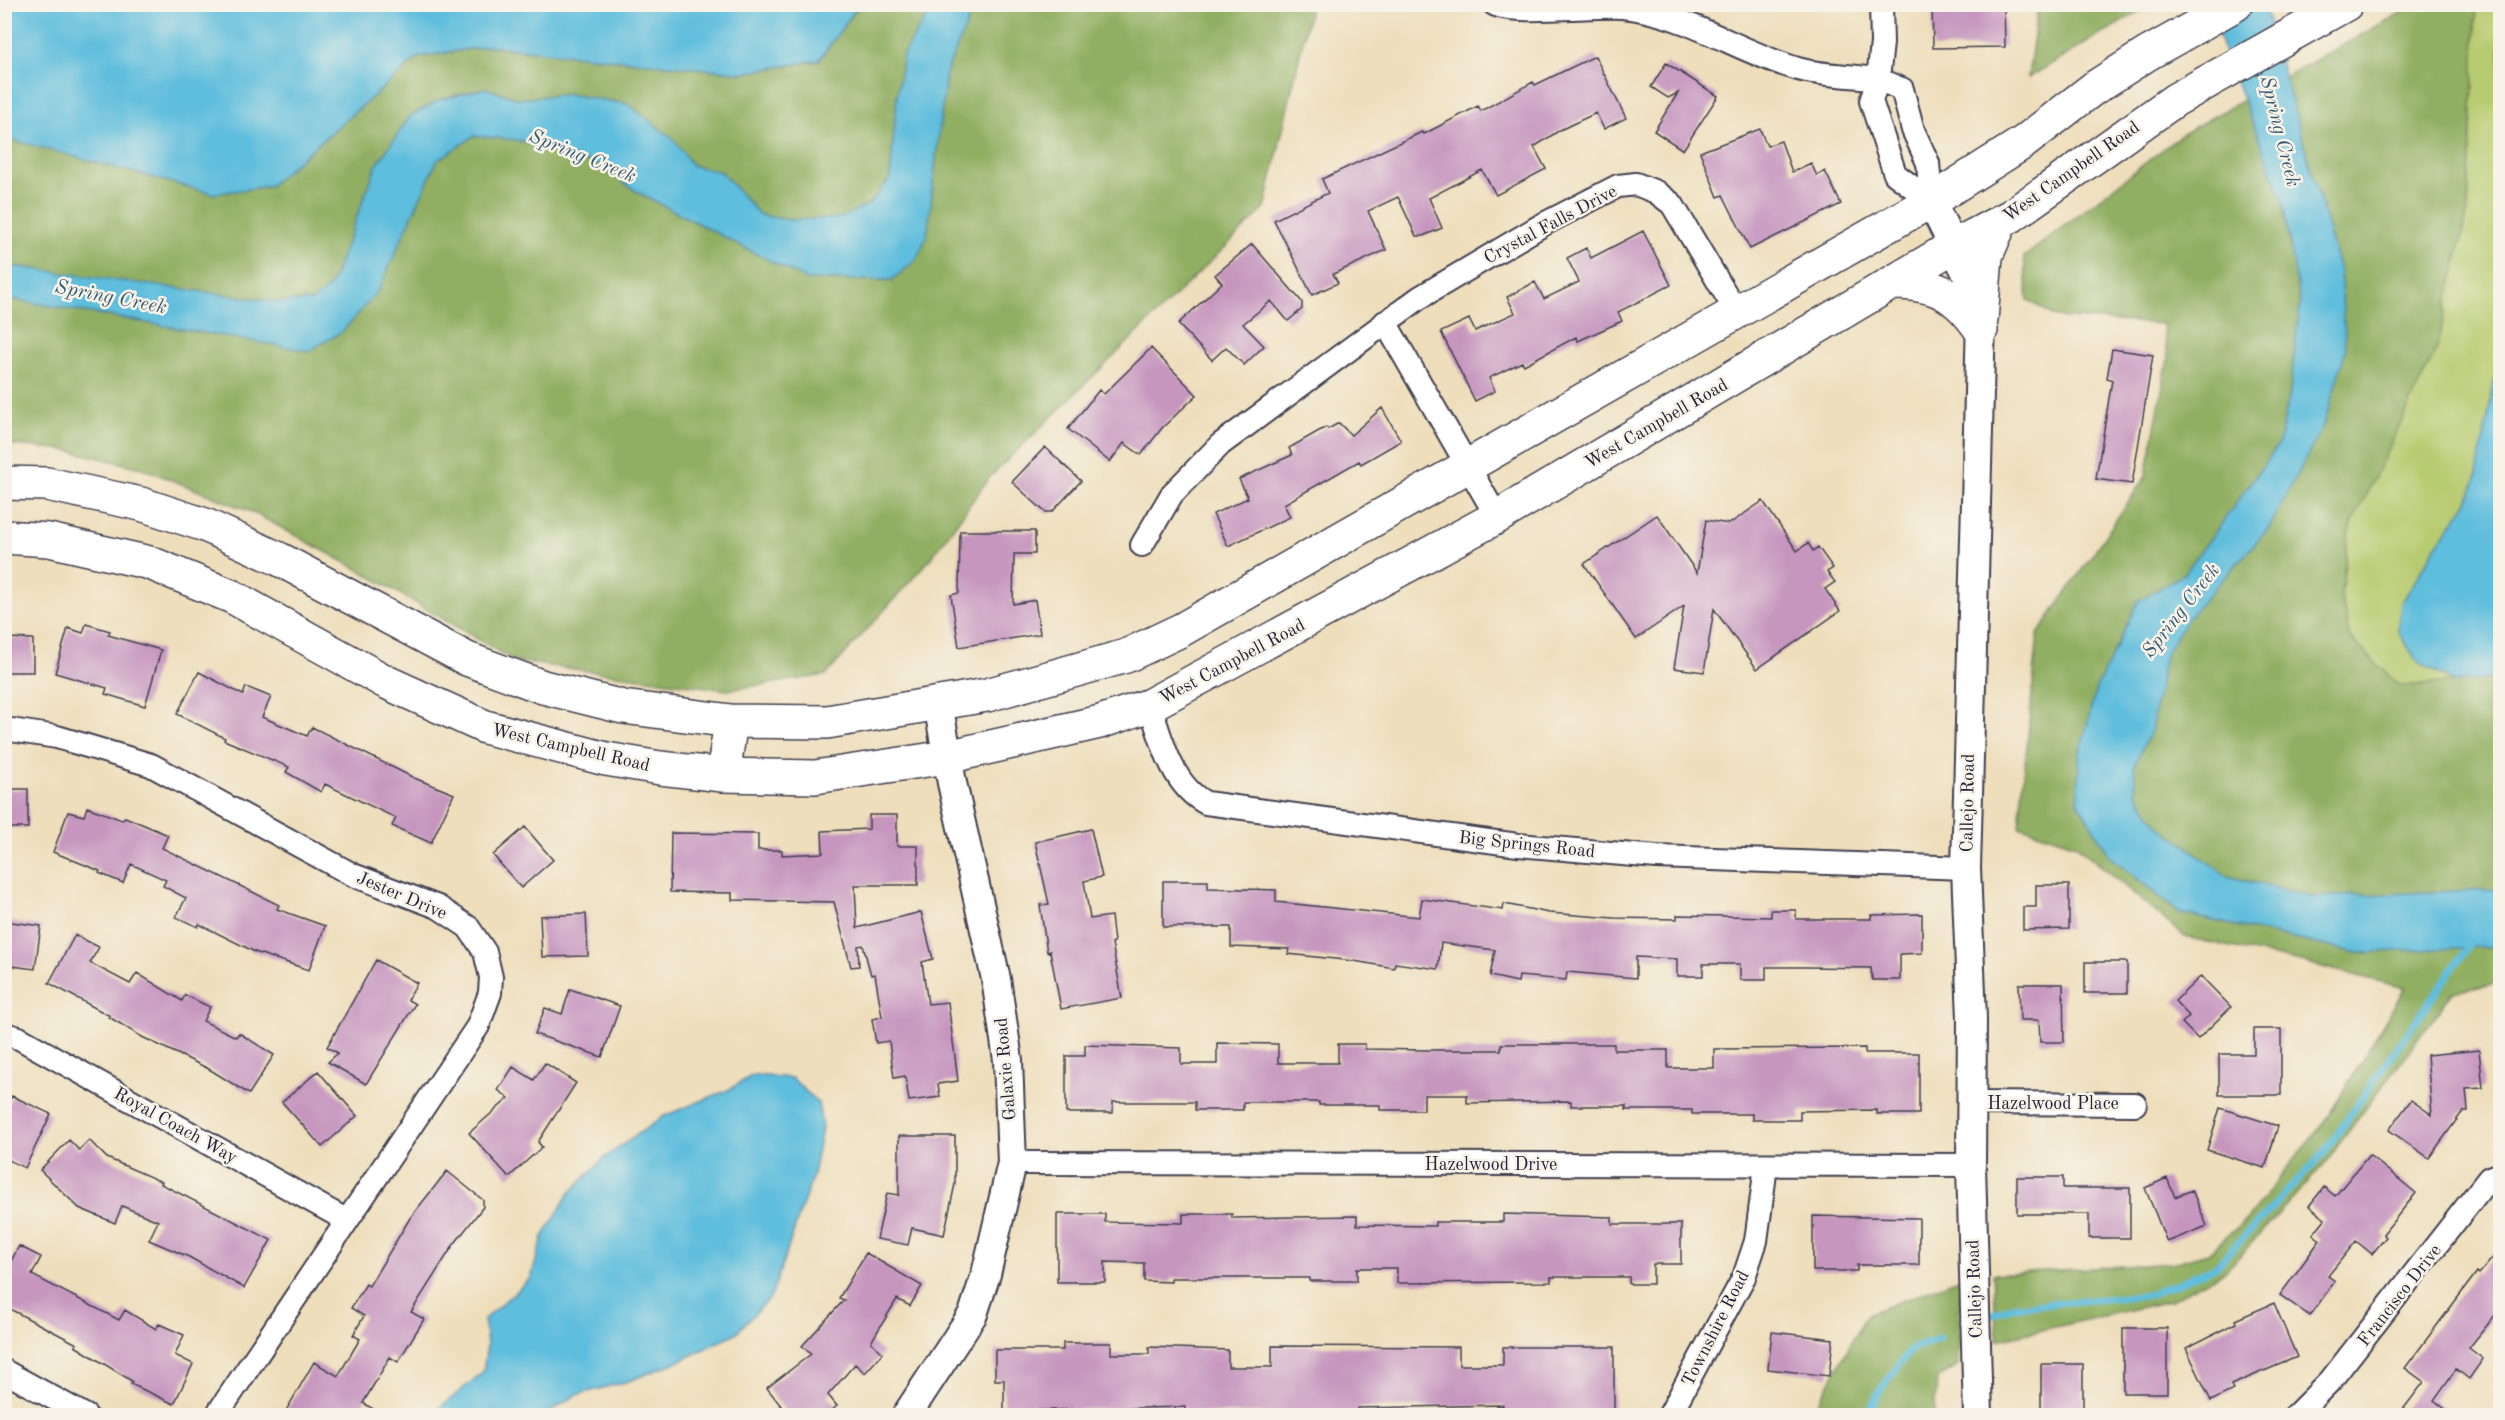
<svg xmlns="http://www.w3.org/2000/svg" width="2505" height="1420" font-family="'Old Standard TT',serif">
  <rect width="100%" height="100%" fill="#f7f3e8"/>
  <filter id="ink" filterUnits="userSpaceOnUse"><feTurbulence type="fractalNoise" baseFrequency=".0167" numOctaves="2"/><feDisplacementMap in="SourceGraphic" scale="12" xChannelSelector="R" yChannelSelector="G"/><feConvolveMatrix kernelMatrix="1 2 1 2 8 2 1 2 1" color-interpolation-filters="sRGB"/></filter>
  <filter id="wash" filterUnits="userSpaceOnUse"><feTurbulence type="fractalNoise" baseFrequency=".008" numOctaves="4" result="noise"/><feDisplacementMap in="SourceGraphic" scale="24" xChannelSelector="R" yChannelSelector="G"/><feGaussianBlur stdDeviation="1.35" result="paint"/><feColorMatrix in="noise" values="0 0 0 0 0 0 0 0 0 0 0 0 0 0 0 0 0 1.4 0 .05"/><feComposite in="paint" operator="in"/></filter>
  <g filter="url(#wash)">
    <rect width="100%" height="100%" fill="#eedebc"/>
    <path fill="#b7cb6f" stroke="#6c7655" stroke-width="1.5" d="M2415 5H2500V936L2109 732Z"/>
    <path fill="#91af62" stroke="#5a684e" stroke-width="1.5" d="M859 5H1311L1265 208 989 478 932 557 826 675 728 690 515 661 363 572 254 513 142 468 65 450 5 444 4 138 269 186 419 57 489 46 743 73 819 60Z
      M2038 5V4L2150 5 2028 78Z
      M2415 5H2476L2468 211 2437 348 2349 530 2341 596 2350 638 2400 686 2500 678V983L2453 992 2324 1164 2226 1271 2169 1301 1997 1340 1993 1274 2173 1263 2208 1253 2248 1218 2329 1115 2405 988 2315 965 2185 937 2076 845 2019 826 2038 634 2146 476 2168 358 2163 324 2056 317 2028 300 2024 257 2184 133Z
      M1961 1278 1958 1365 1937 1379 1934 1415 1811 1416 1867 1314Z"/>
    <path fill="#5fbddd" stroke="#40708c" stroke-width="1.5" d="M4 5 5 4 859 5 819 60 743 73 489 46 419 57 269 186 214 194 5 138Z
      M928 5H975L946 73 927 236 916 260 892 280H807L639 193 597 164 518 140 474 136 437 161 378 291 342 332 309 351 5 298V265L279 302 313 301 331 285 376 166 410 116 439 100 485 88 519 99 568 94 628 104 674 140 692 165 721 172 760 215 789 220 840 218 870 204 890 178 897 96 903 54 925 19Z
      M2209 5H2264L2340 270 2346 349 2324 424 2269 528 2188 618 2165 655 2151 731 2134 765 2136 793 2158 825 2227 876 2313 897 2500 889V946L2357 953 2179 913 2110 856 2078 803 2079 755 2096 689 2138 601 2184 574 2224 520 2279 443 2290 392 2300 303 2282 198 2216 30Z
      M2500 351V678L2454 682 2416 660 2398 631 2401 604 2437 545 2468 501 2476 479Z
      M753 1075 792 1078 818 1103 822 1127 813 1175 771 1297 736 1333 682 1360 629 1381 576 1395 545 1415H431L483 1372 487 1345 484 1319 531 1278 543 1237 568 1195 604 1158 664 1116 728 1090Z"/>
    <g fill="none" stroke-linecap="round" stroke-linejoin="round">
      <path stroke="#5fbddd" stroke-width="7" d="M1993 1314 2010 1307 2150 1295 2215 1267 2323 1154 2472 941
        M1867 1416 1879 1392 1910 1350 1940 1338"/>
    </g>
    <g id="blocks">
      <path fill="#c696bf" d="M1956 4H2004L2005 47 1933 48 1932 5Z
        M1595 56 1626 118 1604 129 1596 113 1560 130 1534 147 1546 169 1496 195 1482 170 1429 198 1442 228 1423 236H1416L1398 197 1368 211 1386 250 1333 274 1338 283 1312 295 1274 220 1328 193 1322 179 1422 132 1424 134 1478 106 1481 111 1533 82 1535 85Z
        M1666 63 1718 96 1683 150 1654 131 1678 93 1668 98 1651 87Z
        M1760 129 1767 146 1781 141 1792 172 1811 163 1817 176 1825 171 1841 204 1750 249 1723 195 1718 197 1700 152Z
        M1643 231 1671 285 1618 312 1622 321 1578 341 1576 337 1524 365 1522 362 1489 378 1495 391 1475 401 1441 332 1469 319 1475 331 1515 313 1507 297 1535 282 1544 299 1579 282 1567 258 1586 248 1591 258Z
        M1252 244 1302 302V309L1288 321 1271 301 1243 324 1264 346 1244 365 1226 347 1212 360 1178 324 1222 283 1215 275Z
        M1151 348 1197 395 1162 428 1141 455 1124 443 1110 462 1068 429 1099 390 1104 394Z
        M2112 349 2153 355 2132 484 2096 479 2112 380 2107 378Z
        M1382 408 1401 441 1361 464 1359 461 1284 504 1290 517 1228 546 1213 514 1248 498 1239 479 1292 455 1289 448 1326 427 1328 429 1339 423 1351 435Z
        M1045 447 1081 481 1052 512H1045L1012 482Z
        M1763 501 1797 551 1808 543 1813 551 1818 547 1833 568 1827 572 1835 582 1825 589 1840 611 1757 669 1714 609 1704 672 1674 668 1684 606 1636 639 1584 564 1657 515 1697 573 1706 520 1729 524Z
        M960 531H1035V554H1014L1013 604 1035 600 1040 634 959 647 951 595 959 593Z
        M86 624 110 631 108 635 161 650 145 706 105 694 107 688 55 673 68 628 83 633Z
        M4 638 33 639V672H4Z
        M199 672 243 695 246 687 271 697 262 717 307 736 312 727 414 778 454 794 431 843 392 826 396 818 325 784 321 792 286 772 289 767 224 740 225 738 177 714Z
        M4 789H28V828H4Z
        M87 807 122 820 125 817 168 835 162 848 279 905 277 909 325 926 309 970 255 952 199 924 198 927 176 917 186 898 163 886 166 880 131 864 123 883 99 873 100 871 53 852 68 812 84 816Z
        M869 815H897V846H918V885H855L857 928 921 912 933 959 922 962 928 1004 948 1002 958 1081 938 1084 940 1097 909 1101 905 1076 894 1078 889 1041 876 1043 872 1019 882 1017 875 974 871 975 863 945 858 946 859 966 851 967 834 902 732 900V893L670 892 671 833 758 834V850H782V855L823 853 822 831 869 829Z
        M525 827 553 860 521 888 493 855Z
        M1091 829 1102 877 1084 881 1090 919 1111 916 1114 942 1112 943 1122 998 1061 1009 1050 951 1047 952 1040 905 1049 904 1035 842Z
        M1163 881H1208V888L1276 890V902L1419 917 1422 899 1503 910 1504 904 1549 913 1614 918 1677 919V915L1771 917V910H1796V919H1871V915L1922 914V953L1900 954V980H1872L1871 968 1806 967H1766V980H1740V964H1703V976H1677V959L1636 957V978L1567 972 1566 980 1519 976 1518 982 1490 976 1495 950 1441 943 1438 969 1395 963 1394 968 1354 961 1288 954 1289 949 1231 947V927H1163Z
        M2036 885H2069V929L2023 930V907H2036Z
        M586 914 588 956 542 957 540 916Z
        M4 921 41 926 35 969 4 965Z
        M75 935 99 947 90 963 130 984 137 973 182 1001 185 995 210 1007 203 1021 236 1037 239 1033 274 1055 249 1094 209 1069 142 1037 109 1017 110 1016 49 983Z
        M376 960 417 983 408 1000 415 1004 366 1084 328 1062 338 1053 327 1047Z
        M2085 962H2127V993H2085Z
        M2201 976 2231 1007 2198 1039 2182 1023 2189 1016 2175 1001Z
        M2019 984H2063L2064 1042H2040L2039 1020H2020Z
        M570 989 620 1006 602 1057 535 1034 545 1008 562 1014Z
        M2254 1029H2281V1095H2219V1054H2254Z
        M1217 1043 1278 1044V1063H1338V1044H1365V1049L1424 1050H1501V1044H1614V1050H1668V1068H1714V1049L1865 1048V1053H1919V1114H1877V1110L1800 1111V1120H1752V1114H1692V1110H1626V1106H1571V1101L1467 1103V1095H1424V1110H1380V1105H1319V1102H1243V1110H1195V1102H1113V1113H1066V1056H1085V1045L1181 1048V1064H1217Z
        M2479 1050 2483 1088 2466 1089 2468 1111H2463L2429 1158 2389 1130 2411 1100 2432 1115 2427 1055Z
        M545 1063 576 1083 538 1142 542 1147 509 1177 469 1133 509 1098 498 1090 513 1067 534 1080Z
        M318 1071 357 1116 322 1147 282 1102Z
        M12 1096 51 1114 25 1168 4 1158V1111Z
        M2220 1108 2278 1126 2265 1168 2207 1150Z
        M899 1136H955V1184L944 1235 912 1228 908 1245 877 1239 887 1193 899 1195Z
        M69 1140 79 1150 89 1140 107 1158 162 1182 161 1184 271 1240 244 1288 189 1257 149 1240 158 1221 122 1206 115 1223 79 1208 40 1170Z
        M2369 1155 2416 1193 2383 1234 2386 1237 2372 1254 2356 1241 2328 1276 2335 1281 2310 1316 2280 1295 2320 1240 2313 1234 2325 1219 2309 1206 2324 1187 2335 1196Z
        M447 1171 483 1200V1207L452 1247 411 1312 424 1319 398 1362 390 1357 363 1403 385 1416H283L314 1362 338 1376 360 1339 353 1335 364 1316 351 1308 366 1284 369 1286 410 1218Z
        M2017 1177H2063V1188H2130V1238H2089V1214H2017Z
        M2167 1178 2175 1197 2192 1190 2207 1226 2167 1242 2145 1188Z
        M1057 1214H1105V1222L1183 1223V1214H1232V1218L1357 1216V1225L1435 1226V1222H1503V1214L1612 1217V1224H1681V1264H1653V1284H1629V1277H1551V1282L1397 1283V1268H1357V1281H1309V1278H1171V1282L1144 1281V1263L1105 1262V1282H1057Z
        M1813 1216 1919 1218V1265H1857V1271H1813Z
        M19 1246 41 1257 32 1275 119 1320 125 1310 156 1329 159 1324 184 1335 175 1355 193 1364 174 1404 131 1384 132 1381 75 1346 77 1344 4 1306V1260L10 1263Z
        M2500 1249V1309L2469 1348 2483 1359 2469 1379 2456 1369 2434 1400 2454 1416H2398L2424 1382 2405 1368 2477 1272 2479 1274Z
        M866 1253 922 1286 910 1306 897 1299 871 1342 883 1353 865 1373 855 1364 828 1395 837 1406 825 1416H789L767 1388 811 1354 802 1346 844 1300 839 1298Z
        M2274 1303 2297 1357 2231 1385 2233 1390 2211 1401 2186 1348 2236 1323 2235 1320Z
        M2123 1328H2167V1393H2123Z
        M1772 1332 1833 1339 1829 1376 1768 1369Z
        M1063 1343H1111V1354H1149V1347L1228 1350V1367H1272V1346L1459 1347V1365H1503V1347H1614V1415L1503 1414V1405L1358 1408V1414L1185 1413V1407L1004 1411V1380H995V1350H1063Z
        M2041 1364H2083V1413H2041Z"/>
    </g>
  </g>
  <g filter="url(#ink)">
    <use href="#blocks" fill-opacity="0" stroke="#413e4e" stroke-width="1.5"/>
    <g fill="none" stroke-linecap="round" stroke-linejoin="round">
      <defs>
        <path id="minor" d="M1494 4C1510 15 1595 5 1622 7 1686 13 1738 52 1798 69 1824 76 1850 75 1876 79 1884 81 1893 86 1902 89L1913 130 1928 163 1931 201
          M1881 4 1882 43 1878 79 1871 101 1895 174 1931 201
          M1385 322 1497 517
          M1142 545 1172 494 1221 444 1419 298 1542 225 1618 186 1636 184 1656 192 1672 204 1737 313
          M1150 705C1161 739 1172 786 1206 803L1518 845 1657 857 1966 868
          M4 729 57 737 151 765 353 875 438 907 468 927 485 952 491 977 490 993 478 1026 216 1416
          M4 1034 19 1038 346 1220
          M1972 1103 2135 1104
          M1012 1163 1971 1165
          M4 1371 86 1416
          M1669 1416 1744 1277 1756 1241 1766 1166
          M2295 1416 2330 1381 2489 1178 2500 1174"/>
        <path id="tertiary" d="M1931 201 1974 288 1981 320 1966 868 1972 1019 1971 1165 1978 1416
          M906 1416 973 1314 986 1274 1012 1163 1008 1060 996 979 952 783 938 703"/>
        <path id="secondary" d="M1896 283C1938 284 1957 295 1981 330
          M1981 320 1986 256 2001 221
          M4 483 47 484 141 504 205 525 279 559 467 659 543 687 623 707 731 721 827 722 987 695 1126 656 1181 630 1931 201 2024 142 2094 88 2147 54 2236 4
          M4 537 49 540 150 563 233 597 386 682 485 727 606 759 660 768 723 775 815 777 947 757 1100 722 1150 705 1497 517 1954 246 2011 216 2175 100 2346 4
          M723 775 731 721"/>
      </defs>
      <use href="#minor" stroke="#413e4e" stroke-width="26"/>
      <use href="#tertiary" stroke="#413e4e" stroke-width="32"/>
      <use href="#secondary" stroke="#413e4e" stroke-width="36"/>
      <use href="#minor" stroke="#fff" stroke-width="22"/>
      <use href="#tertiary" stroke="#fff" stroke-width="28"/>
      <use href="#secondary" stroke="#fff" stroke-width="33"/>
    </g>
  </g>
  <g text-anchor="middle" stroke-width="5" stroke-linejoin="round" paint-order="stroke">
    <g font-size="18" fill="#22223b" stroke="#f7f3e8">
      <text transform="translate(2071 171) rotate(-35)" y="6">West Campbell Road</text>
      <text transform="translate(1550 224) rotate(-28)" y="6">Crystal Falls Drive</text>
      <text transform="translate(1656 423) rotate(-30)" y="6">West Campbell Road</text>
      <text transform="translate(1232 661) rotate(-28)" y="6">West Campbell Road</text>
      <text transform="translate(571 747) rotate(13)" y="6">West Campbell Road</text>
      <text transform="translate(1967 803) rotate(-89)" y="6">Callejo Road</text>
      <text transform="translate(1527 844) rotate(6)" y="6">Big Springs Road</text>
      <text transform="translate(402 895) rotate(23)" y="6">Jester Drive</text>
      <text transform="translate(1005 1069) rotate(-95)" y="6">Galaxie Road</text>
      <text x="2053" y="1109">Hazelwood Place</text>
      <text transform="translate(176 1125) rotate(29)" y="6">Royal Coach Way</text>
      <text x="1491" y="1170">Hazelwood Drive</text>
      <text transform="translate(1974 1289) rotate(-92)" y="6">Callejo Road</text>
      <text transform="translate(2399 1295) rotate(-52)" y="6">Francisco Drive</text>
      <text transform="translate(1715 1328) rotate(-63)" y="6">Townshire Road</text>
    </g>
    <g font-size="20" font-style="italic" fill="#375874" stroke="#f7f3e8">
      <text transform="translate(2281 131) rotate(76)" y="7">Spring Creek</text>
      <text transform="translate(583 155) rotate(22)" y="7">Spring Creek</text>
      <text transform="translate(111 296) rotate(11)" y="7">Spring Creek</text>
      <text transform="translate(2180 610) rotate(-52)" y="7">Spring Creek</text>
    </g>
  </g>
  <rect width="2505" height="1420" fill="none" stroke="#f7f3e8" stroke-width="24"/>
</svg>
